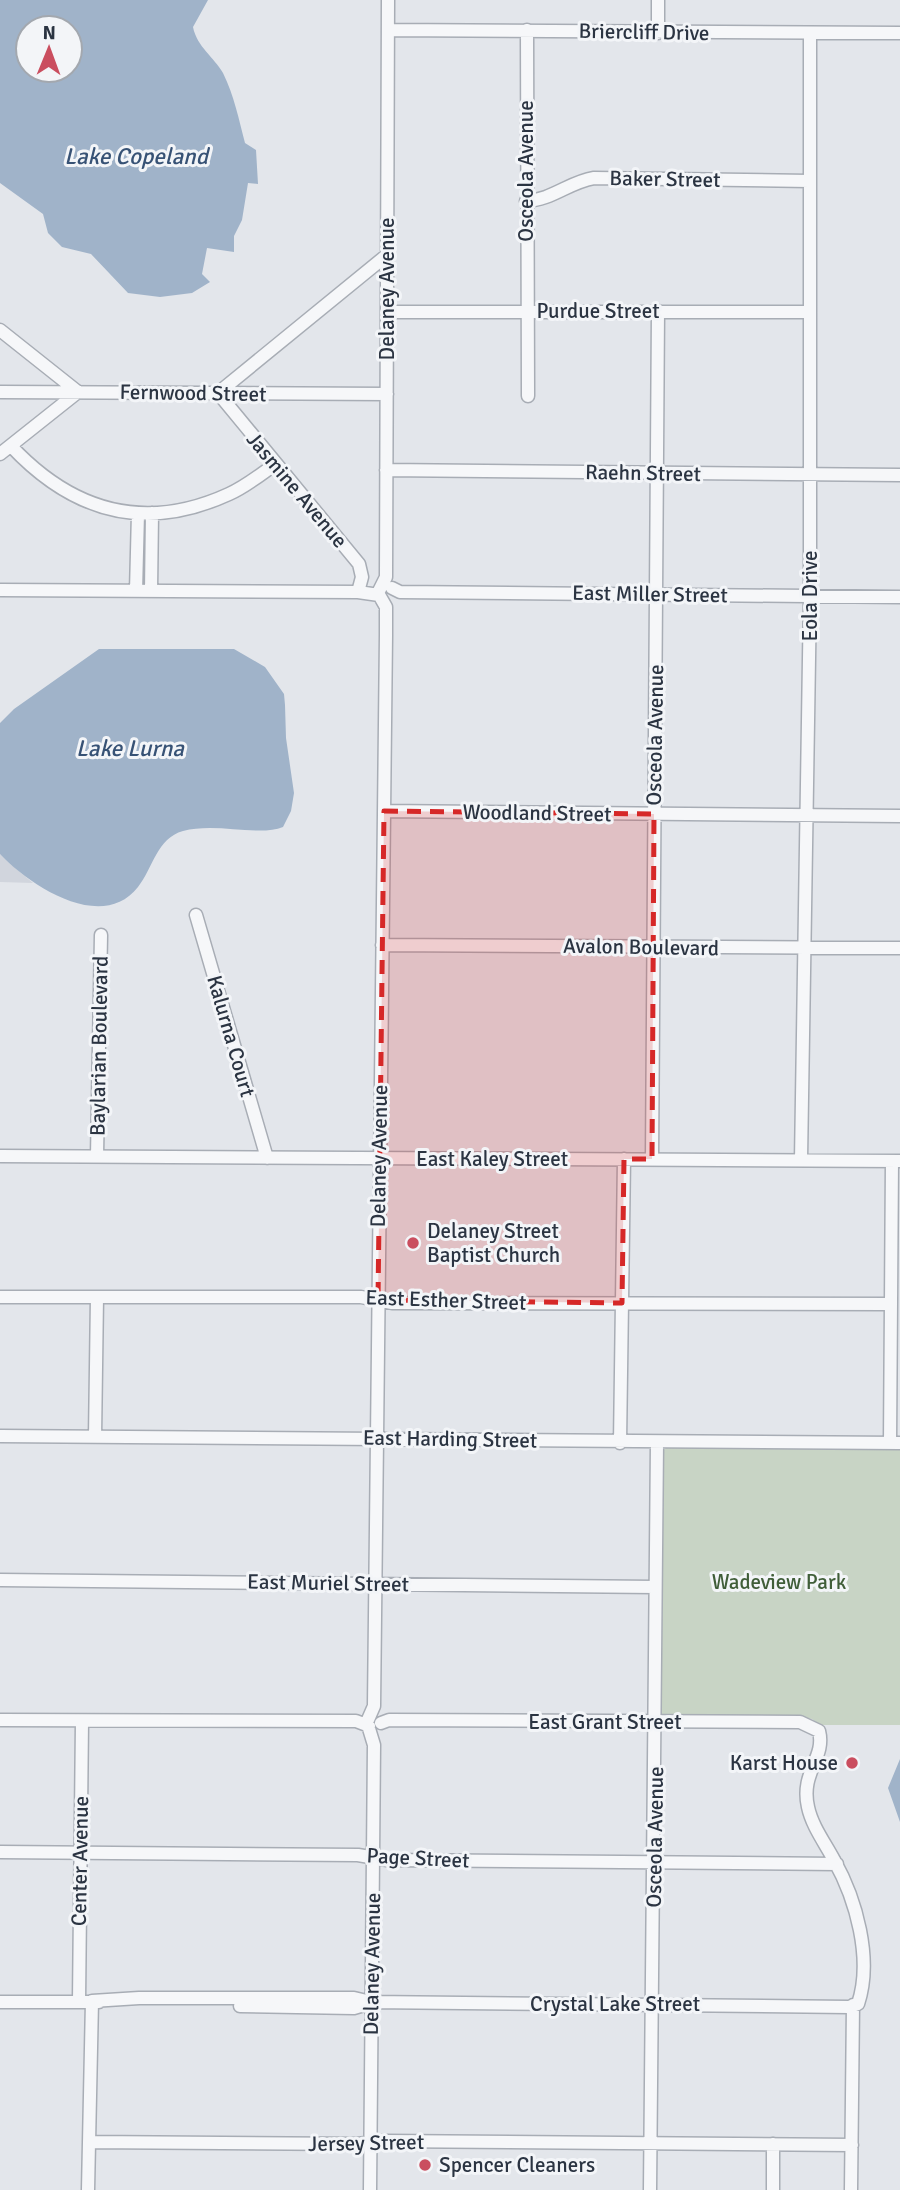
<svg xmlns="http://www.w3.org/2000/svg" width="900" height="2190" font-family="Signika,sans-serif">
  <rect width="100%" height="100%" fill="#e3e6eb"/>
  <path fill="#d1d5dd" d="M0 854 9 863 33 883 0 882Z"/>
  <path fill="#c8d4c5" d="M669 1446 900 1447V1725H820L812 1719 801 1717 665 1716 660 1713 662 1451Z"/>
  <path fill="#a0b3c9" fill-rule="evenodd" d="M0 0H208L193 27C197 47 214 57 223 73 234 95 239 120 245 143L256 150 258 184 248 183 242 220 234 236V252L207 248 202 274 210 282 192 293 160 297 128 293 91 254 62 247 48 233 43 214 0 183ZM70 28V70H28V28Z
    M99 649H234L265 667 284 694 285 705 286 738 294 793 291 811 283 827C259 837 216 822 183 831 157 838 153 868 138 887 102 933 30 886 0 854V723L14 709Z
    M900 1759V1822L888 1788Z"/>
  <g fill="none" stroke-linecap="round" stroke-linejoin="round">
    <defs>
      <path id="minor" d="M388 30 900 33
        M527 30 528 396
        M658 33V0
        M526 201C552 200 569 182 594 178L809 181
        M387 312H810
        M0 330 78 392
        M0 392 387 394
        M218 393 359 564 362 577 358 592
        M218 393 387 255
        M11 446C72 511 144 533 229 494 245 487 260 475 274 465
        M0 454 78 392
        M386 470 900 475
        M392 588 400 592 900 597
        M0 590 358 592 379 595
        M136 591 138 513
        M151 591 152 513
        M384 811 900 816
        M196 915 267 1158
        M382 945 900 948
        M0 1156 900 1161
        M97 1156 101 935
        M652 1159 658 311
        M801 1160 810 596V33
        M0 1297H361L392 1303 891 1304
        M0 1436 900 1443
        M95 1437 97 1297
        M620 1443 624 1159
        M890 1443 892 1161
        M0 1580 655 1587
        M0 1720 356 1721 369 1726
        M0 1852 358 1855 387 1860 837 1864
        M79 2001 82 1721
        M92 2001 139 1998H354L371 2002 849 2007 858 2004C873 1959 856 1899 834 1860 825 1843 812 1826 808 1807 800 1772 826 1758 819 1731L800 1722 389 1720 381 1723
        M0 2002H99
        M240 2006 354 2008 371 2003
        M89 2142 357 2144 384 2141 852 2145
        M88 2190 92 2001
        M370 2190 374 1745 367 1722 374 1706 386 635V607L378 593 386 577 388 0
        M650 2190 657 1443
        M773 2190V2144
        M851 2190 853 2005"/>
    </defs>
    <use href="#minor" stroke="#a8adb5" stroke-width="15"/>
    <use href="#minor" stroke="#f6f7f9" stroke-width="12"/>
  </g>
  <path fill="#d62828" fill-opacity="0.2" stroke="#d62828" stroke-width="5" stroke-dasharray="14 9" stroke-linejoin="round" d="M384 811 654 814 652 1159H624L622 1303 378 1300Z"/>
  <g fill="#ca4e5f" stroke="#f3f5f8" stroke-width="2.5">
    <circle cx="413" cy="1243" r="7"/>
    <circle cx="852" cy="1763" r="7"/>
    <circle cx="425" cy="2165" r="7"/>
  </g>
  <g text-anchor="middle" stroke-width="6" stroke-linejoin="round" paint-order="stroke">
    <g font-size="21" fill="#2b3442" stroke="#f3f5f8">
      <text transform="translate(644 32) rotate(1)" y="7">Briercliff Drive</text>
      <text transform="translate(526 171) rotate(-90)" y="7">Osceola Avenue</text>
      <text transform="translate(665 179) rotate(1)" y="7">Baker Street</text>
      <text transform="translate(387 289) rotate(-90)" y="7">Delaney Avenue</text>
      <text x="598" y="318">Purdue Street</text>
      <text transform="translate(193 393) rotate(1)" y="7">Fernwood Street</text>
      <text transform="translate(643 473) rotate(1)" y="7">Raehn Street</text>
      <text transform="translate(297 490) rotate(50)" y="7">Jasmine Avenue</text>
      <text transform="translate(650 594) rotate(1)" y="7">East Miller Street</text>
      <text transform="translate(810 596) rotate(-90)" y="7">Eola Drive</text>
      <text transform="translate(655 735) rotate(-89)" y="7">Osceola Avenue</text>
      <text transform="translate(537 813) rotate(1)" y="7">Woodland Street</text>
      <text transform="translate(641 947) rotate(1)" y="7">Avalon Boulevard</text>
      <text transform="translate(231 1036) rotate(74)" y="7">Kalurna Court</text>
      <text transform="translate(99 1046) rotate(-89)" y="7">Baylarian Boulevard</text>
      <text transform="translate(379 1156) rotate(-89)" y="7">Delaney Avenue</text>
      <text x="492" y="1166">East Kaley Street</text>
      <text transform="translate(446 1300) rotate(2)" y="7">East Esther Street</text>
      <text transform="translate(450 1439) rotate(1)" y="7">East Harding Street</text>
      <text transform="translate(328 1583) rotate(1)" y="7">East Muriel Street</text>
      <text x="605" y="1729">East Grant Street</text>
      <text transform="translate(655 1837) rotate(-89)" y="7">Osceola Avenue</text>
      <text transform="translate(418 1858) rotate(3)" y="7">Page Street</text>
      <text transform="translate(80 1861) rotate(-89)" y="7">Center Avenue</text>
      <text transform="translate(372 1964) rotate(-89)" y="7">Delaney Avenue</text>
      <text x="615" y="2011">Crystal Lake Street</text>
      <text transform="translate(366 2143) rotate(-1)" y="7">Jersey Street</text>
    </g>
    <g font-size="21" fill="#2b3442" stroke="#f3f5f8" text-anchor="start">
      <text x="427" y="1238">Delaney Street<tspan x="427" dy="24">Baptist Church</tspan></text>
      <text x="838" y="1770" text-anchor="end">Karst House</text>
      <text x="439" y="2172">Spencer Cleaners</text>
    </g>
    <g font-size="21" fill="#405e39" stroke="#f3f5f8">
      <text x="779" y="1589">Wadeview Park</text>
    </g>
    <g font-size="23" font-style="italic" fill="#375275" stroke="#f3f5f8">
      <text x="136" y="164">Lake Copeland</text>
      <text x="130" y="756">Lake Lurna</text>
    </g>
  </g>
  <g transform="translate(49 49) rotate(1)"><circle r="33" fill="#f3f5f8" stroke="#a3a8af" stroke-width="2"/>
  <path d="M0-5L12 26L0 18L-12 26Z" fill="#ca4e5f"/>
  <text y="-10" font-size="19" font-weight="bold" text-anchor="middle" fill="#2b3442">N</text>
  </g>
</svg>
